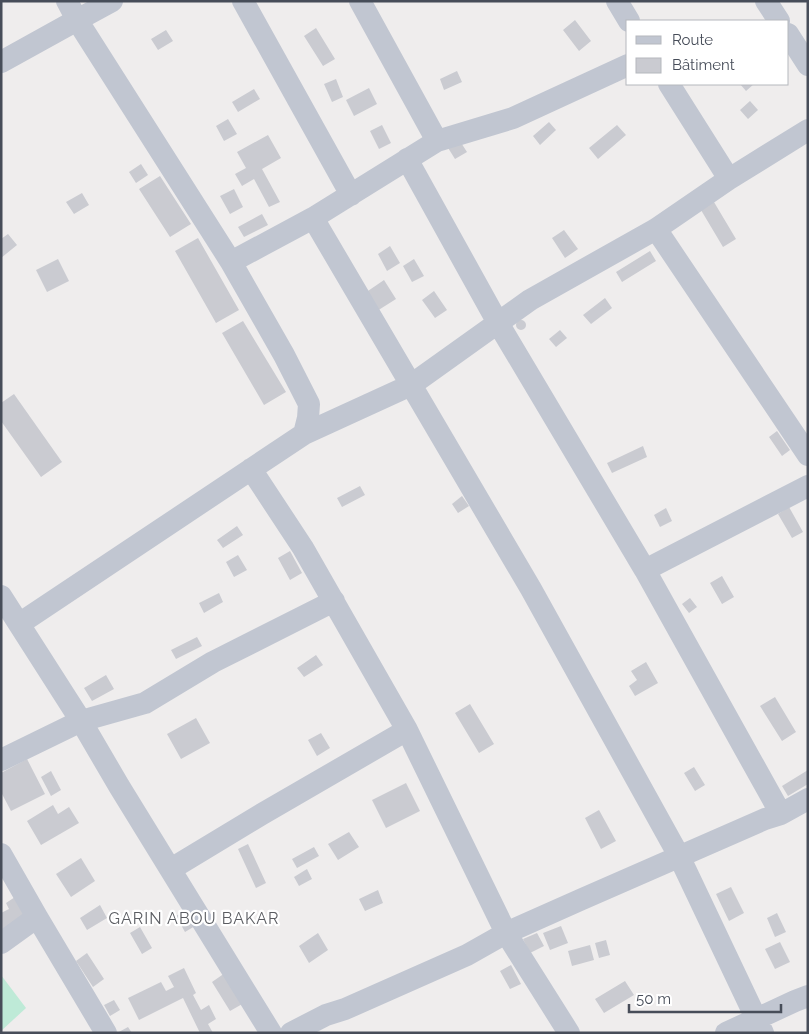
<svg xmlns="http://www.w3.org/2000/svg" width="809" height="1034" font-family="Raleway,sans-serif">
  <rect width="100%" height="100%" fill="#efeded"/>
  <path fill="#beead7" d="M1 975 26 1008 1 1031Z"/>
  <path fill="#cacbd1" d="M575 20 591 41 579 51 563 30Z
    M316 28 335 59 323 66 304 36Z
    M166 30 173 41 158 50 151 39Z
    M457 71 462 82 444 90 440 79Z
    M336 79 343 97 332 102 324 84Z
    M740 84H754L746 91Z
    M369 88 377 104 354 116 346 100Z
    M254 89 260 99 238 112 232 102Z
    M750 101 758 110 748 119 740 110Z
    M228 119 237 134 224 141 216 126Z
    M549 122 556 130 540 145 533 136Z
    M382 125 391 143 379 149 370 131Z
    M617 125 626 135 598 159 589 148Z
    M268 135 281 158 262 169 280 202 269 207 254 179 242 186 235 174 246 168 237 152Z
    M456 135 467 152 455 159 445 143Z
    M141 164 148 175 136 183 129 172Z
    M160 176 191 224 170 237 139 189Z
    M234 189 243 207 230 214 220 196Z
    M82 193 89 205 74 214 66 202Z
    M711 197 736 239 723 247 698 205Z
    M262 214 268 225 244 237 238 227Z
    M564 230 578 249 565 258 552 238Z
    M8 234 17 245 1 258V239Z
    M198 238 239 310 216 323 175 251Z
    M390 246 400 263 387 271 378 254Z
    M650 251 656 261 622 282 616 272Z
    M58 259 69 281 47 292 36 270Z
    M414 259 424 276 412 282 403 266Z
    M384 280 396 299 377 311 365 293Z
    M434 291 447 310 435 318 422 300Z
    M605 298 612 308 591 324 583 315Z
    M516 325a5 5 0 1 1 10 0a5 5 0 1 1-10 0Z
    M243 321 286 392 264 405 222 333Z
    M560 330 567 338 556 347 549 339Z
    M14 394 62 462 41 477 1 421V403Z
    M777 431 790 450 782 456 769 437Z
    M643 446 647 457 612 473 607 463Z
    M360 486 365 495 342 507 337 498Z
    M462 496 469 506 458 513 452 504Z
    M789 507 803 532 792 538 778 514Z
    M666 508 672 521 660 527 654 515Z
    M237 526 243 535 223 548 217 540Z
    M290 551 302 573 290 580 278 558Z
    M238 555 247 570 234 577 226 562Z
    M722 576 734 597 722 604 710 583Z
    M219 593 223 602 204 613 199 603Z
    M690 598 697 607 689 613 682 604Z
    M197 637 202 646 176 659 171 650Z
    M316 655 323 665 304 677 297 668Z
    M646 662 658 683 635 696 629 686 637 680 631 671Z
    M106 675 114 689 92 701 84 688Z
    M775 697 796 732 782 741 760 706Z
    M470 704 494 744 479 753 455 713Z
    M196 718 210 743 181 759 167 734Z
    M321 733 330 748 317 756 308 740Z
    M27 759 45 794 11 811 1 792V773Z
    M694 767 705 785 695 791 684 773Z
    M808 770V784L788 796 782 786Z
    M51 771 61 790 51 796 41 777Z
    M406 783 420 811 386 828 372 800Z
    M53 805 58 814 69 807 79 823 41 845 27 821Z
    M599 810 616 841 601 849 585 818Z
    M349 832 359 847 338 860 328 844Z
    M248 844 266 883 256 888 238 849Z
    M314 847 319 856 297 868 292 859Z
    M81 858 95 881 71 897 56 874Z
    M307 869 312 879 299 886 294 877Z
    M731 887 744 913 729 921 716 894Z
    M378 890 383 903 365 911 359 899Z
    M15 897 26 916 1 930V913L9 909 6 903Z
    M100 905 107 918 87 930 80 918Z
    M185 910 195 926 185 932 176 916Z
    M777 913 786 932 775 937 767 918Z
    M561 926 568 943 550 950 543 933Z
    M140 927 152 948 142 954 130 933Z
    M318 933 328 950 309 963 299 946Z
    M537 933 544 946 530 953 523 939Z
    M606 940 610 955 599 958 595 943Z
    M780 942 790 962 775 969 765 949Z
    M590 945 594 960 572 966 568 951Z
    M87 953 104 979 93 987 76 961Z
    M511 965 521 984 510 989 500 971Z
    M184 968 196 993 193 995 201 1010 209 1005 216 1019 208 1024 213 1033H200L183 998 139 1020 128 998 161 982 166 991 174 987 168 976Z
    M225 973 244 1003 230 1011 212 982Z
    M625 981 634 995 604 1013 595 999Z
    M114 1000 120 1010 110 1016 104 1005Z
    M128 1027 132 1033H117Z"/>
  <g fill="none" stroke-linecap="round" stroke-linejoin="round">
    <path stroke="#c1c6d1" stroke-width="22" d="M243 1 351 195
      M360 1 437 141
      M617 1 629 21
      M766 1 779 21
      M788 34 808 65
      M1 62 77 20 67 1
      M669 84 729 179
      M407 159 498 323 645 570 781 814
      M313 218 531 589 679 856 763 1033
      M656 229 808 455
      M231 262 313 218 437 141 513 118 628 65
      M304 434 411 385 530 300 656 229 729 179 808 130
      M251 469 303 548 407 730
      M645 570 808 486
      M1 596 81 721 145 703 213 662 334 601
      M19 624 304 434 308 418 309 404 284 355 231 262 77 20 112 1
      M1 760 81 721 119 786 271 1033
      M1 854 37 917 106 1033
      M171 869 262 814 407 730 506 933 569 1033
      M1 943 37 917
      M291 1033 326 1015 345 1009 467 955 506 933 580 900 765 819 781 814 808 799
      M726 1033 795 1001 808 996"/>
  </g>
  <g text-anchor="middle" stroke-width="4.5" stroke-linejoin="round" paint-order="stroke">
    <g font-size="16" letter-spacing="1" fill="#5a5c61" stroke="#fff">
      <text x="194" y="924">GARIN ABOU BAKAR</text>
    </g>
  </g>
  <rect width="809" height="1034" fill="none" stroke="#474d59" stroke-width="5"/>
  <rect x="626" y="20" width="162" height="65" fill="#ffffff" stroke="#b5b8bd"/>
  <rect x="636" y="36" width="25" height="8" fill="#c1c6d1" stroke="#b5b8bd"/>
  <text x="672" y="45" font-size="15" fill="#474d59">Route</text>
  <rect x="636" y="58" width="25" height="15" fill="#cacbd1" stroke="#b5b8bd"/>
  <text x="672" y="70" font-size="15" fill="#474d59">Bâtiment</text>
  <path d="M629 1004v8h152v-8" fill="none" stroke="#474d59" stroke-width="2.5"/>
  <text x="636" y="1004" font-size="15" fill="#474d59" stroke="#ffffff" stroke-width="4" paint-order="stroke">50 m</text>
</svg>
